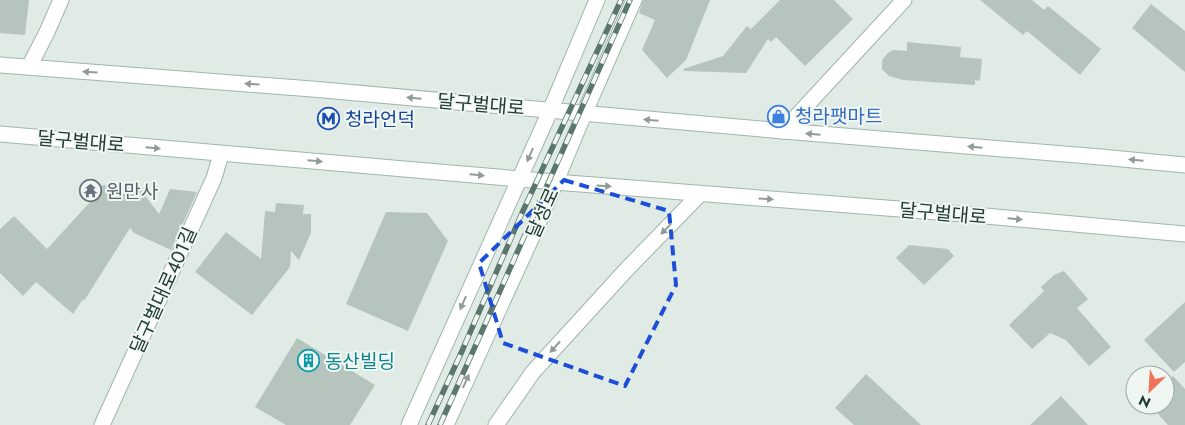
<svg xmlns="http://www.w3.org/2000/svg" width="1185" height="425" font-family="Jost,'Noto Sans KR',sans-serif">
  <rect width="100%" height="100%" fill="#e0ebe5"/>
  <path fill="#b5c5be" d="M0 0H29L25 35 0 33Z
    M643 0H710L686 60 667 78 642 50 655 20 639 13Z
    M780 0H834L853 19 805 66 776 37 771 42 768 39 746 73 684 71 683 69 723 56 747 26 751 29Z
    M980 0H1032L1044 10 1048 6 1101 49 1080 75 1027 31 1023 35Z
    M1151 4 1185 31V72L1132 28Z
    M907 42 961 47 960 57 982 59 980 81 975 80V85L903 80 889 76 882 69V60L888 53 893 50 907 51Z
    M83 185 138 186 159 214 170 189 197 192 171 250 134 233 130 228 84 301 83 299 73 314 36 282 23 296 0 273V229L14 216 47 249 91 201Z
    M276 203 304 205 303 214H311V233L299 260 291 251 290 267 252 315 195 272 226 232 261 259 265 211 275 212Z
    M386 212 427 213 448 241 408 331 346 304Z
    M909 245 948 249 954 256 924 285 896 258Z
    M1064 271 1088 299 1077 308 1111 347 1089 366 1066 340 1050 333 1032 349 1009 325 1044 291 1041 287 1054 275Z
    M1185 302V362L1174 372 1144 340Z
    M297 338 375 385 350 425H286L255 407Z
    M866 374 921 425H854L835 408Z
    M1173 376 1185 389V425H1168L1150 405H1165V383Z
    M1061 396 1088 425H1030Z"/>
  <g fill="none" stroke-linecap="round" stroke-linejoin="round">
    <defs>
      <path id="street" d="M29 67 46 34 61 0
        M783 131 904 0
        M102 425 214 178 221 154
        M496 425 533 372 627 269 700 194"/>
      <path id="secondary" d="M0 65 312 89 783 131 1101 157 1185 165
        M0 134 555 182 963 214 1185 234
        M409 425 550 111 597 0
        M446 425 541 217 584 114 634 0"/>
    </defs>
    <use href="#street" stroke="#a3b2ac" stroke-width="17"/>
    <use href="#secondary" stroke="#9fb6ac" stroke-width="17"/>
    <use href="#street" stroke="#fff" stroke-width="15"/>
    <use href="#secondary" stroke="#fff" stroke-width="15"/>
    <defs>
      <path id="rail" d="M428 425 462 351 522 213 621 0
        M440 425 630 0"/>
    </defs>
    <use href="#rail" stroke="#5b766d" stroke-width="5.5"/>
    <use href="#rail" stroke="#f0f7f3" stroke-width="4" stroke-dasharray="11" stroke-linecap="butt"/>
  </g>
  <defs><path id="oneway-solid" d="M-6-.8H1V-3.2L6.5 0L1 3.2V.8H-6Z" transform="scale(1.25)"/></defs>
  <g fill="#909c98">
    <use href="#oneway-solid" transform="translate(90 72) rotate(-176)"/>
    <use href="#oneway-solid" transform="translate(252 84) rotate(-176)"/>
    <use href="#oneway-solid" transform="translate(414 98) rotate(-175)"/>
    <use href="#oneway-solid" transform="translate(651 120) rotate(-175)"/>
    <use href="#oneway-solid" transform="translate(813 134) rotate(-175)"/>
    <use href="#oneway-solid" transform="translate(975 147) rotate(-175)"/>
    <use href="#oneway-solid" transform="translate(153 148) rotate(5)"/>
    <use href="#oneway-solid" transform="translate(530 155) rotate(114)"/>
    <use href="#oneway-solid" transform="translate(1136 160) rotate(-175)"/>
    <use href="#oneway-solid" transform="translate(315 161) rotate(5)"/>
    <use href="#oneway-solid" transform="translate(477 175) rotate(5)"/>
    <use href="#oneway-solid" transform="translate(604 186) rotate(4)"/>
    <use href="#oneway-solid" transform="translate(766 199) rotate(4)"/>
    <use href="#oneway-solid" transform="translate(1015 219) rotate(5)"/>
    <use href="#oneway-solid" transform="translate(666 229) rotate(134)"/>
    <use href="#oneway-solid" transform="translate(463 303) rotate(114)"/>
    <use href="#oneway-solid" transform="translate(555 347) rotate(133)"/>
    <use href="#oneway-solid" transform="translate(466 381) rotate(-66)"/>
  </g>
  <path fill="none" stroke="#1d4ed8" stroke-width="4" stroke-dasharray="10 6" stroke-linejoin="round" d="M564 180 669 211 676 285 625 386 503 343 479 263Z"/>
  <defs>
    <symbol id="shop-ring" viewBox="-11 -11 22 22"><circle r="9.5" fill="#f0f7f3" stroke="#3f7fe0" stroke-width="1.5"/><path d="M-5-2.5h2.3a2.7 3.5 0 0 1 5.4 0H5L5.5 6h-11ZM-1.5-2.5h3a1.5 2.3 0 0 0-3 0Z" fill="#3f7fe0"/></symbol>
    <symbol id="metro-ring" viewBox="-11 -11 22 22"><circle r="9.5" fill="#f0f7f3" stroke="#1a4fb4" stroke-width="1.5"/><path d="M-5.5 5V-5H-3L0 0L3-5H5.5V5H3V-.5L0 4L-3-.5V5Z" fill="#1a4fb4"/></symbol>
    <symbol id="temple-ring" viewBox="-11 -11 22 22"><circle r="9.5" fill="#f0f7f3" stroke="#6b7280" stroke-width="1.5"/><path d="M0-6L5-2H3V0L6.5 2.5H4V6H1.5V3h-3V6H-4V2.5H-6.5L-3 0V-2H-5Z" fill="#6b7280"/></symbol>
    <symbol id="building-ring" viewBox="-11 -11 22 22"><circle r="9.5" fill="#f0f7f3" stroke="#0f9aa8" stroke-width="1.5"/><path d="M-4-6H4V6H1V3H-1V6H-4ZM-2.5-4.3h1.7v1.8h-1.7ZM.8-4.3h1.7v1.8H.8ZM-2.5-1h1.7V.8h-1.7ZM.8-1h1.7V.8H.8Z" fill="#0f9aa8"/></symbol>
  </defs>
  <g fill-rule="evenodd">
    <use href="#shop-ring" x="766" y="104" width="25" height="25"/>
    <use href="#metro-ring" x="316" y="106" width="25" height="25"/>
    <use href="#temple-ring" x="78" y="178" width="25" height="25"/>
    <use href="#building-ring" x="296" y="348" width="25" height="25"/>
  </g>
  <g text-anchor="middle" stroke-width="4" stroke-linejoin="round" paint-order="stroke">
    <g font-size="19" fill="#213a32" stroke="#f0f7f3">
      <text transform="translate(481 104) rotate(5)" y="7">달구벌대로</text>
      <text transform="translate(81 141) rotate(5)" y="7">달구벌대로</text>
      <text transform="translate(542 213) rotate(-66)" y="7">달성로</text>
      <text transform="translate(943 213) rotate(5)" y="7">달구벌대로</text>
      <text transform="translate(163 290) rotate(-66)" y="7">달구벌대로401길</text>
    </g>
    <g font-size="19" fill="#366cbe" stroke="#f0f7f3" text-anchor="start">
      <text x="795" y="123">청라팻마트</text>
    </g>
    <g font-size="19" fill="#164399" stroke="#f0f7f3" text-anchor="start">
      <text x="345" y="126">청라언덕</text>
    </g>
    <g font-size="19" fill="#5b616d" stroke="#f0f7f3" text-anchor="start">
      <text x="106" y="198">원만사</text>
    </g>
    <g font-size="19" fill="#0d838f" stroke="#f0f7f3" text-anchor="start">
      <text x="325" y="368">동산빌딩</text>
    </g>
  </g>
  <g transform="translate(1150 390) rotate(205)"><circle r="24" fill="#f0f7f3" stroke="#9daba6"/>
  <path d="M0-4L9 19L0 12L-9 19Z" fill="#f07259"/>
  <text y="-8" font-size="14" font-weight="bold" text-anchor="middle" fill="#213a32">N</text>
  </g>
</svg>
